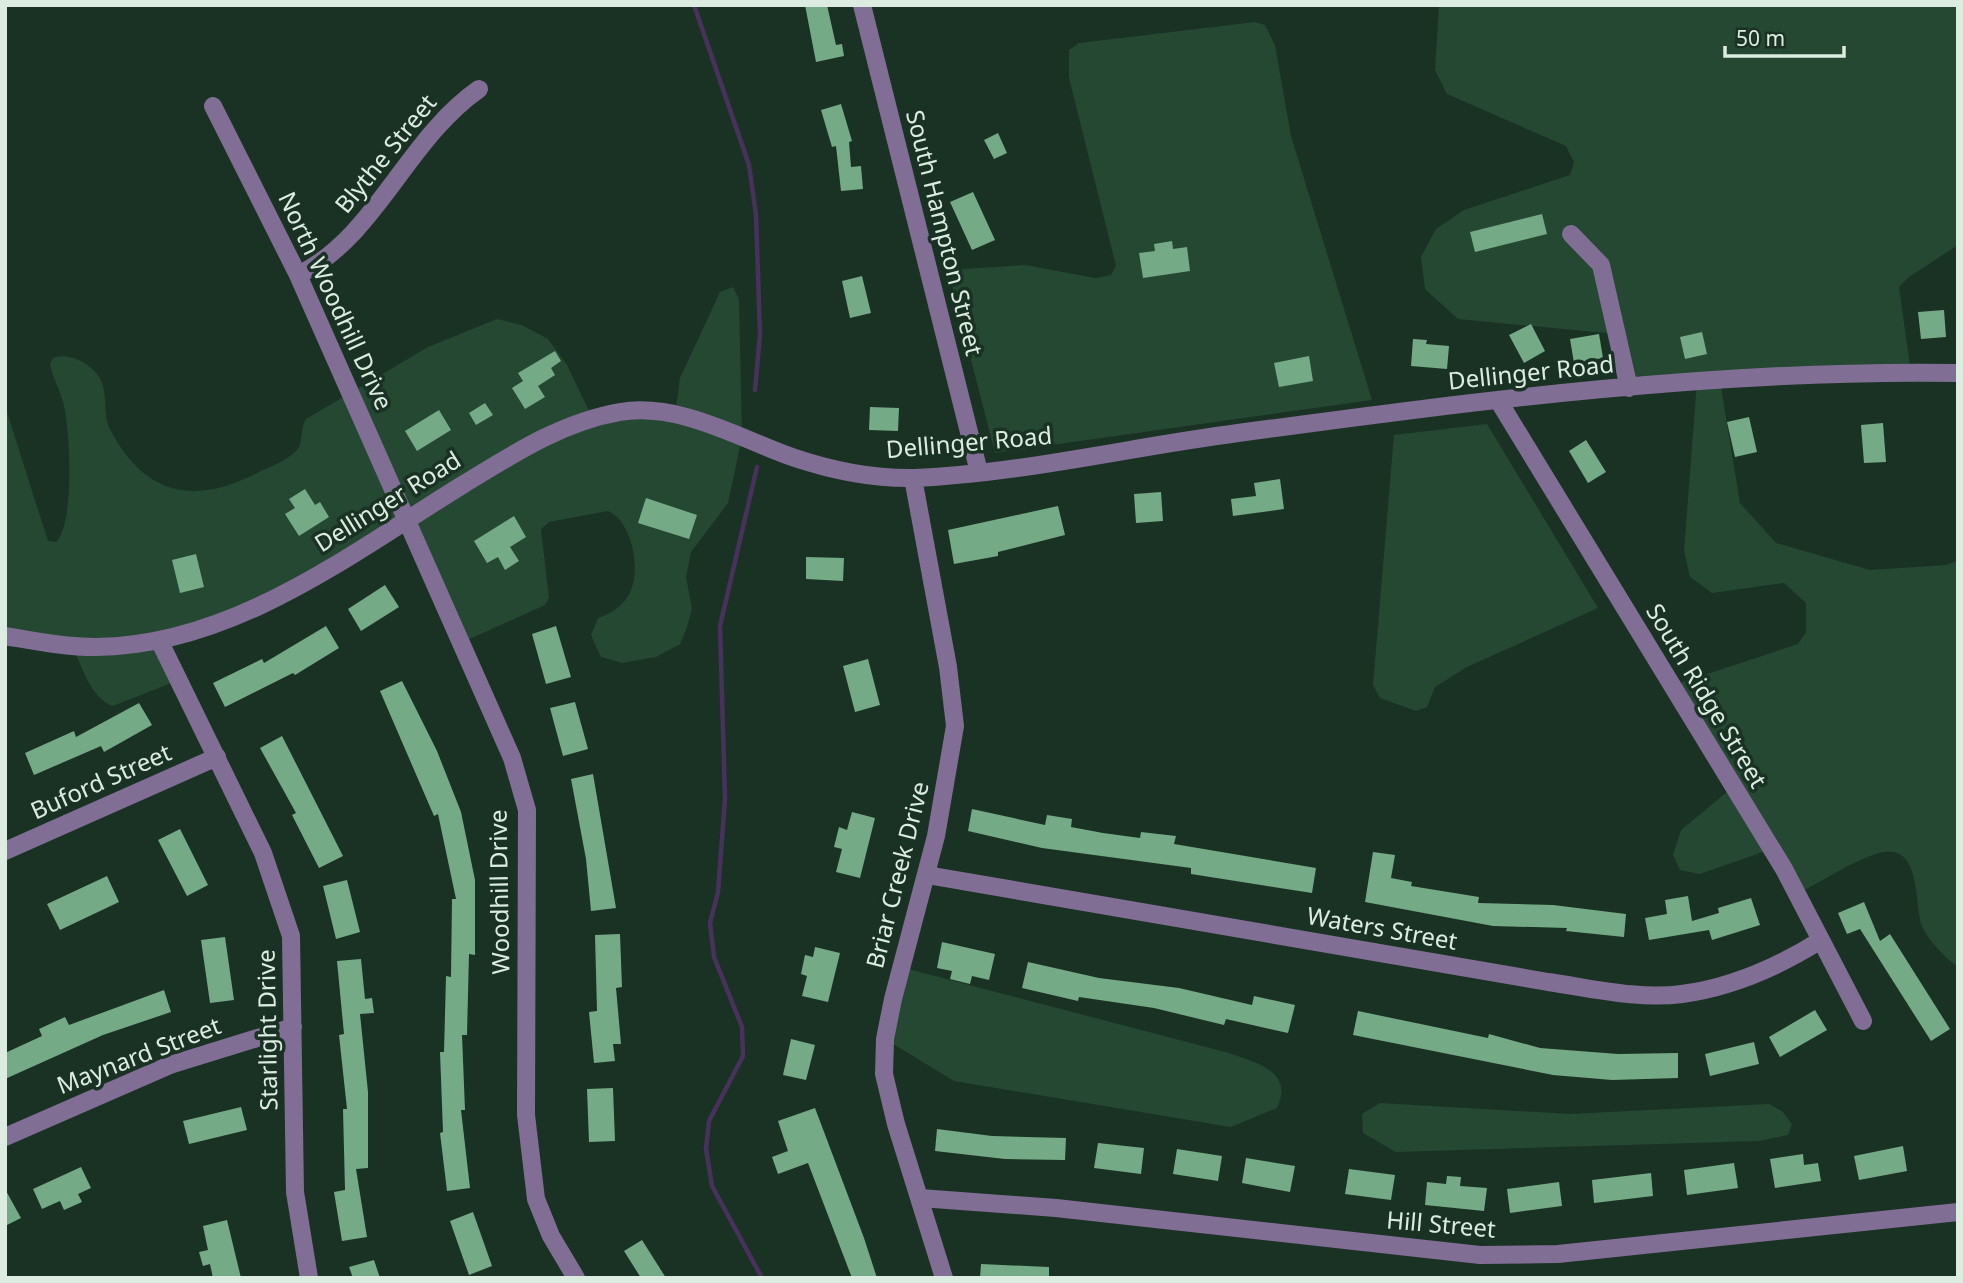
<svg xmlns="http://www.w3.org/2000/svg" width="1963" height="1283" font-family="'Noto Sans',sans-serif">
  <rect width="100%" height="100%" fill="#1a3223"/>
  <path fill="#254832" d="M1439 5H1958V245L1909 277 1899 287 1911 373 1720 381 1740 503 1776 543 1870 570 1946 565 1958 561V966C1947 961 1926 937 1922 926 1914 904 1922 841 1879 853 1852 861 1823 881 1797 894L1771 849 1700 874 1680 870 1673 855 1681 830 1732 788 1671 686 1798 644 1806 632V603L1784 583 1712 593 1690 577 1684 551 1697 382 1629 388 1617 334 1458 319 1425 289 1421 257 1436 229 1464 210 1570 175 1574 162 1566 146 1447 94 1435 70Z
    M1255 22 1265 25 1275 45 1291 136 1372 400 995 453 948 270 1025 265 1095 278 1111 275 1116 266 1069 78V50L1079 43Z
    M733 287 739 299 742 437 728 503 691 552 686 577 692 609 687 627 680 644 656 657 622 663 601 657 591 635 598 618C612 613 625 605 631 590 641 567 631 520 608 511L549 522 541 529 549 598 545 605 461 643 408 519 300 585 160 640 179 680 113 706C91 699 82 666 72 646L5 636V406L48 541 56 542C75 523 70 433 64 406 61 392 53 379 50 364L53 358C69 352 90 363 99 377 109 393 102 413 110 429 145 497 196 506 261 471 272 466 285 461 294 453 305 444 299 430 306 419L428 347 497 319 522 325 548 339 567 365 592 417 675 415 680 378 720 292Z
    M1487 424 1598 608 1467 667 1435 687 1427 707 1416 711 1380 698 1373 685 1394 435Z
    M897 966 1229 1053C1257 1063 1294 1071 1277 1108L1231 1127 954 1081 885 1039Z
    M1380 1103 1570 1114 1769 1104 1782 1111 1792 1124 1788 1135 1759 1141 1396 1152 1363 1133 1362 1114Z"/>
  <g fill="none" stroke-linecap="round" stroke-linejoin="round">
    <path stroke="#48325d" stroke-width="4.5" d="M694 5 749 165 756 215 760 334 755 390
      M757 467 720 626 725 799 718 892 710 923 714 957 742 1027 743 1056 709 1121 706 1149 712 1186 762 1278"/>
  </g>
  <path fill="#75aa87" d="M805 5H827L836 45 842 44 844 56 816 62Z
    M841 104 852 141 849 142 851 167 861 166 863 189 841 191 836 146 832 147 821 110Z
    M998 133 1007 153 994 159 984 140Z
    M973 192 995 240 972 250 950 202Z
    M1542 214 1547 234 1475 252 1470 232Z
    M1172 241 1173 249 1187 247 1190 271 1143 278 1139 253 1155 251 1154 244Z
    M862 276 871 313 850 318 842 281Z
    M1944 310 1946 337 1921 339 1918 312Z
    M1531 324 1545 351 1524 363 1509 335Z
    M1702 332 1707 354 1685 359 1680 337Z
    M1599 334 1603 358 1574 363 1570 339Z
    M1413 339 1427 340 1426 344 1449 346 1447 369 1411 366Z
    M555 351 561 361 551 368 555 375 538 386 545 397 525 409 512 388 523 381 518 373Z
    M1309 356 1313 381 1279 387 1274 363Z
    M485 403 493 415 476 425 469 413Z
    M870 407 899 408 898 431 869 430Z
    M439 410 451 430 417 451 405 431Z
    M1749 417 1757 452 1735 457 1727 422Z
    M1883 423 1886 462 1864 463 1861 425Z
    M1586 440 1606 472 1588 483 1569 451Z
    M1280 479 1284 509 1233 516 1231 499 1256 496 1254 483Z
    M305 489 315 505 320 502 329 517 299 536 285 514 295 508 289 499Z
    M1161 492 1163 521 1136 523 1134 494Z
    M646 498 697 515 689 539 638 523Z
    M1058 506 1065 535 998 552V556L954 564 948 530Z
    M514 516 526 537 510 547 519 561 505 570 498 557 487 563 474 541Z
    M196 554 204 587 180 593 172 560Z
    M806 557 844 558 843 581 806 579Z
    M385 585 399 607 361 631 348 609Z
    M326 626 339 648 295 675 293 673 225 707 213 683 262 659 264 663Z
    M556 626 571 677 546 684 532 634Z
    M868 659 880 705 855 712 843 666Z
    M402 681 437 751 461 812 475 880V955L469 954 467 1035H462L465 1110H461L470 1188 447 1191 440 1133 443 1132 440 1052H444L446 976 451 977 452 899H456L438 814 434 816 380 691Z
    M575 702 588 749 563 756 550 708Z
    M139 703 152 725 104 752 101 746 34 775 25 753 74 731 76 737Z
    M282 736 343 856 319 868 292 815 296 813 260 748Z
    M593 774 616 908 591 911 586 859 571 779Z
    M972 809 1045 825 1047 815 1072 819 1071 827 1103 833 1140 838 1141 832 1176 836 1174 844 1316 868 1312 893 1191 874V868L1042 848 968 831Z
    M852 812 875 818 860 878 836 872 842 849 834 847 839 827 847 830Z
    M180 829 208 885 187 896 158 840Z
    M1373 852 1395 855 1391 878 1412 882 1411 886 1479 897 1478 903 1553 905 1626 914 1624 937 1566 931 1567 928 1493 926 1365 902Z
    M107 876 119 902 60 930 47 904Z
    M347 880 360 932 336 939 323 886Z
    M1688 896 1692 921 1719 913 1718 908 1751 898 1760 925 1712 940 1709 930 1649 940 1645 918 1667 914 1665 900Z
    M1864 902 1880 941 1890 934 1950 1029 1931 1041 1860 929 1847 934 1838 913Z
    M620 934 622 987 616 988 621 1044H613L615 1061 594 1063 589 1012 597 1011 595 935Z
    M225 937 234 1000 210 1003 201 940Z
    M942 942 995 954 989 980 972 976 970 984 950 979 952 971 937 968Z
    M815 947 840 953 828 1002 802 996 807 976 801 974 805 955 813 957Z
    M361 959 365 999 372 998 374 1013 360 1014 368 1092V1168L356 1169 367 1237 342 1241 334 1192 345 1190 343 1109H347L339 1035 344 1034 337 961Z
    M1028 962 1099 978 1179 988 1252 1005 1254 996 1295 1005 1288 1033 1226 1019 1224 1025 1154 1008 1079 997 1078 1001 1022 988Z
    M164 990 171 1012 103 1035 5 1079V1053L42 1036 39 1029 65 1017 69 1025Z
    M1815 1010 1827 1030 1780 1057 1769 1037Z
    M1358 1011 1488 1038 1489 1034 1540 1048 1618 1054 1678 1053V1078L1612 1080 1553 1075 1353 1035Z
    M791 1039 815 1045 806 1080 783 1075Z
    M1754 1042 1759 1064 1710 1076 1705 1054Z
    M613 1088 615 1141 589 1142 587 1089Z
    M241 1107 247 1130 189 1144 183 1121Z
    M815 1108 864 1238 877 1278H852L808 1163 778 1174 772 1157 788 1151 778 1121Z
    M937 1129 992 1136 1066 1138 1065 1160 1005 1159 935 1151Z
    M1098 1143 1144 1148 1141 1174 1094 1168Z
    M1903 1146 1907 1171 1859 1180 1854 1156Z
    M1177 1149 1222 1156 1218 1181 1173 1174Z
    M1803 1154 1804 1165 1818 1163 1821 1181 1775 1188 1770 1159Z
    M1246 1158 1295 1166 1290 1192 1242 1183Z
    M1734 1163 1738 1188 1687 1195 1684 1170Z
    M81 1167 91 1188 78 1194 82 1202 64 1210 60 1201 42 1209 33 1189Z
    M1349 1169 1395 1175 1391 1200 1345 1194Z
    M1651 1173 1653 1196 1594 1203 1592 1180Z
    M1447 1176 1461 1177 1460 1186 1487 1188 1484 1211 1425 1205 1427 1182 1446 1184Z
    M1559 1182 1562 1206 1510 1213 1507 1189Z
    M5 1189 21 1218 5 1226Z
    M473 1212 492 1266 469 1275 450 1221Z
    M227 1220 241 1278H213L210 1264 203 1266 199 1252 208 1250 203 1226Z
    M642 1240 666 1278H641L624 1251Z
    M374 1260 380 1278H353L349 1267Z
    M981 1264 1049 1267V1278H980Z"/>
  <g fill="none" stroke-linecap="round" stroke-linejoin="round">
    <path stroke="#816e94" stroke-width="18" d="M862 5 979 472
      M213 106 298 275 512 758 527 810 526 1115 536 1199 551 1236 576 1278
      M1571 234 1601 265 1629 388
      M298 275C376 237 406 140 479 89
      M1498 400 1784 869 1863 1021
      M913 478 948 667 955 726 936 836 893 999 885 1039 884 1074 896 1124 944 1278
      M5 636C35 641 65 647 96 647 233 646 352 553 464 484 513 454 562 422 620 412 680 402 740 439 795 458 834 471 874 479 915 478 1023 473 1131 447 1238 433 1476 401 1717 369 1958 373
      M159 640 263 853 291 936 295 1192 309 1278
      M5 851 217 757
      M927 875 1548 982C1591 988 1639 1000 1682 994 1733 987 1778 967 1821 940
      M5 1137 170 1065 293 1027
      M920 1198 1056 1208 1480 1255 1558 1254 1958 1212"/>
  </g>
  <g text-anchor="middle" stroke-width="7" stroke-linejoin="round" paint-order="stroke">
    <g font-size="24" fill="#ddece1" stroke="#1a3223">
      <text transform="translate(386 154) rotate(-51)" y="8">Blythe Street</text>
      <text transform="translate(944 233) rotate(76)" y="8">South Hampton Street</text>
      <text transform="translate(335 301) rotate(65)" y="8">North Woodhill Drive</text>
      <text transform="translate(1531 373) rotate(-6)" y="8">Dellinger Road</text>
      <text transform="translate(969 443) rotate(-5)" y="8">Dellinger Road</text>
      <text transform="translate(388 502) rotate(-32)" y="8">Dellinger Road</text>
      <text transform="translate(1706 696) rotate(59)" y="8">South Ridge Street</text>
      <text transform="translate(101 782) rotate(-24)" y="8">Buford Street</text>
      <text transform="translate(898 875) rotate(-76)" y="8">Briar Creek Drive</text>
      <text transform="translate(500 892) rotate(-91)" y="8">Woodhill Drive</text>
      <text transform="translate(1382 929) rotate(10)" y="8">Waters Street</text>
      <text transform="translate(268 1030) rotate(-91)" y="8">Starlight Drive</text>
      <text transform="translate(139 1056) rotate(-21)" y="8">Maynard Street</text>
      <text transform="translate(1441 1225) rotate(5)" y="8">Hill Street</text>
    </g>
  </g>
  <rect width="1963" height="1283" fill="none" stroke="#ddece1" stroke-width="14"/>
  <path d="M1725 46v10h119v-10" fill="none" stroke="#ddece1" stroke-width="3.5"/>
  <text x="1736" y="46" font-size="21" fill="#ddece1" stroke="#1a3223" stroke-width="5" paint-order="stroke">50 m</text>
</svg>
